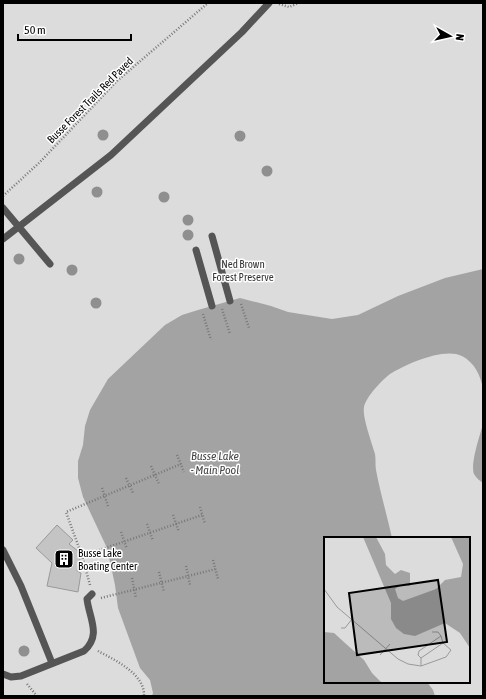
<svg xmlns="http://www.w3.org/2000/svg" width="486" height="699" font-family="'Asap Condensed',sans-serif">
  <rect width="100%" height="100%" fill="#fff"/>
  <path fill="#dcdcdc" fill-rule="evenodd" d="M3 3H483V696H3ZM325 538H469V682H325Z"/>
  <path fill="#a3a3a3" d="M483 269V388C480 375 475 363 462 356 444 347 406 364 390 374 382 380 366 397 364 407 362 417 372 443 375 454 376 459 375 465 376 470 380 492 387 515 392 538H325V682H427L433 690 435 696H152L153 693 150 680 140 668 118 608 115 585 107 548 83 497 78 478V461L83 445 85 426 90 410 108 379 165 325 182 315 198 310 240 298 271 306 288 312 332 319 358 315 398 296 445 278Z
    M483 424V483C480 481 476 478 474 474 470 464 480 435 483 424Z"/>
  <path fill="#c4c4c4" stroke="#999" d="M57 525 73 540 69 544 78 551 80 559 77 571 81 573 78 592 47 586 52 563 36 548Z"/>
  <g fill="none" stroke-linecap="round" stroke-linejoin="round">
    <path stroke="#777" stroke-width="2.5" stroke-dasharray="1 2" stroke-linecap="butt" d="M279 4 289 7 299 3
      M3 196 40 162 117 81 208 3
      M241 304 249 328
      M222 309 230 334
      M203 314 211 340
      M177 455 184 472
      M151 466 159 484
      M126 478 133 493
      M102 488 108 506
      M200 507 205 524
      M173 515 179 532
      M147 524 153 541
      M121 532 127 549
      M82 556 202 515
      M213 560 218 579
      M186 566 190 585
      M159 572 164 592
      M132 578 136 598
      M90 585 82 556 66 512 181 464
      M101 598 216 569
      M98 651C115 660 145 674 144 696
      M27 684 37 696"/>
    <path stroke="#555" stroke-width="7" d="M3 208 50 264
      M212 236 230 301
      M3 239 111 155 242 32 269 3
      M196 250 212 306
      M3 550 21 586 52 663
      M3 674 11 677 21 676 84 651C102 635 89 618 87 599L92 594"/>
  </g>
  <g fill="#8f8f8f">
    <circle cx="103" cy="135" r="5.5"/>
    <circle cx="240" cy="136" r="5.5"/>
    <circle cx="267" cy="171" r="5.5"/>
    <circle cx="97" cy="192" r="5.5"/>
    <circle cx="164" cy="197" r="5.5"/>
    <circle cx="188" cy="220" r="5.5"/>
    <circle cx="188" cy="235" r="5.5"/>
    <circle cx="19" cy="259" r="5.5"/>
    <circle cx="72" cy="270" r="5.5"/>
    <circle cx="96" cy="303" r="5.5"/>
    <circle cx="24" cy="651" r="5.5"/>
  </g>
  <defs>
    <symbol id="building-square" viewBox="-11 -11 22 22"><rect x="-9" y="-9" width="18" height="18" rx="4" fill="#000" stroke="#fff"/><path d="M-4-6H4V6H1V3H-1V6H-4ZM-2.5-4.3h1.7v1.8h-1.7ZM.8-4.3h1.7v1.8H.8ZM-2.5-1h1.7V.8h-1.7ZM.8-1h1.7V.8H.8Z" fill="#fff"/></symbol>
  </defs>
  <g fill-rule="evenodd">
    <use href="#building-square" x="53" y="548" width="22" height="22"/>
  </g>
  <g text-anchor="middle" stroke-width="3" stroke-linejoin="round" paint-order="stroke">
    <g font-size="11" fill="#000" stroke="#fff">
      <text transform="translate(90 100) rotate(-45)" y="4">Busse Forest Trails Red Paved</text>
    </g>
    <g font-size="11" fill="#333" stroke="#fff">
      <text x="243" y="268">Ned Brown<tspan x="243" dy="13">Forest Preserve</tspan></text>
    </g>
    <g font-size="11" fill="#000" stroke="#fff" text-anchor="start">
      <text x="78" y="557">Busse Lake<tspan x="78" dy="13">Boating Center</tspan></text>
    </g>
    <g font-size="12" font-style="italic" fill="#444" stroke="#fff">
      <text x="215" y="460">Busse Lake<tspan x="215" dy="14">- Main Pool</tspan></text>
    </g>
  </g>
  <g transform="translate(324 537)">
    <rect width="146" height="146" fill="#fff"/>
    <path d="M0 0H146V146H0Z" fill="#dcdcdc"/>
    <path d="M39 0H52L61 17 62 28 71 37 77 33 86 36V49L77 48 71 52 74 61 79 64 112 52 121 43 137 40 139 27 127 0H146V111L136 96 121 86 91 99 80 97 72 91 67 82V66ZM0 95 10 96 21 106 40 123 48 136 58 146H0Z" fill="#a3a3a3"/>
    <path fill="none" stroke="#999" stroke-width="1" d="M0 52 13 70 74 122 84 127 97 129M17 91H21L28 82M108 95H114L117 99 95 114 94 118 97 121 119 106 117 99M56 118 66 107M97 121V129L122 120 127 113 119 106"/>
    <path fill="#000" fill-opacity="0.15" stroke="#000" stroke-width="2" d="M114 43 123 105 33 118 25 56Z"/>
    <rect width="146" height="146" fill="none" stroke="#000" stroke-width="2"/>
  </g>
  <rect width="486" height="699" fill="none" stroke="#000000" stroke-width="8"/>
  <g transform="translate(450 36) rotate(98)" stroke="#ffffff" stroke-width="3" paint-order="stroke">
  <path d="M0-3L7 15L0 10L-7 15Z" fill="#000000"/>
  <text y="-6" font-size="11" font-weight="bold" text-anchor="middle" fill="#000000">N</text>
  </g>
  <path d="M18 34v6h113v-6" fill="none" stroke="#000000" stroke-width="2"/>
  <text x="24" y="34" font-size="12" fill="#000000" stroke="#ffffff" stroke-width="3" paint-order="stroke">50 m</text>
</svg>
